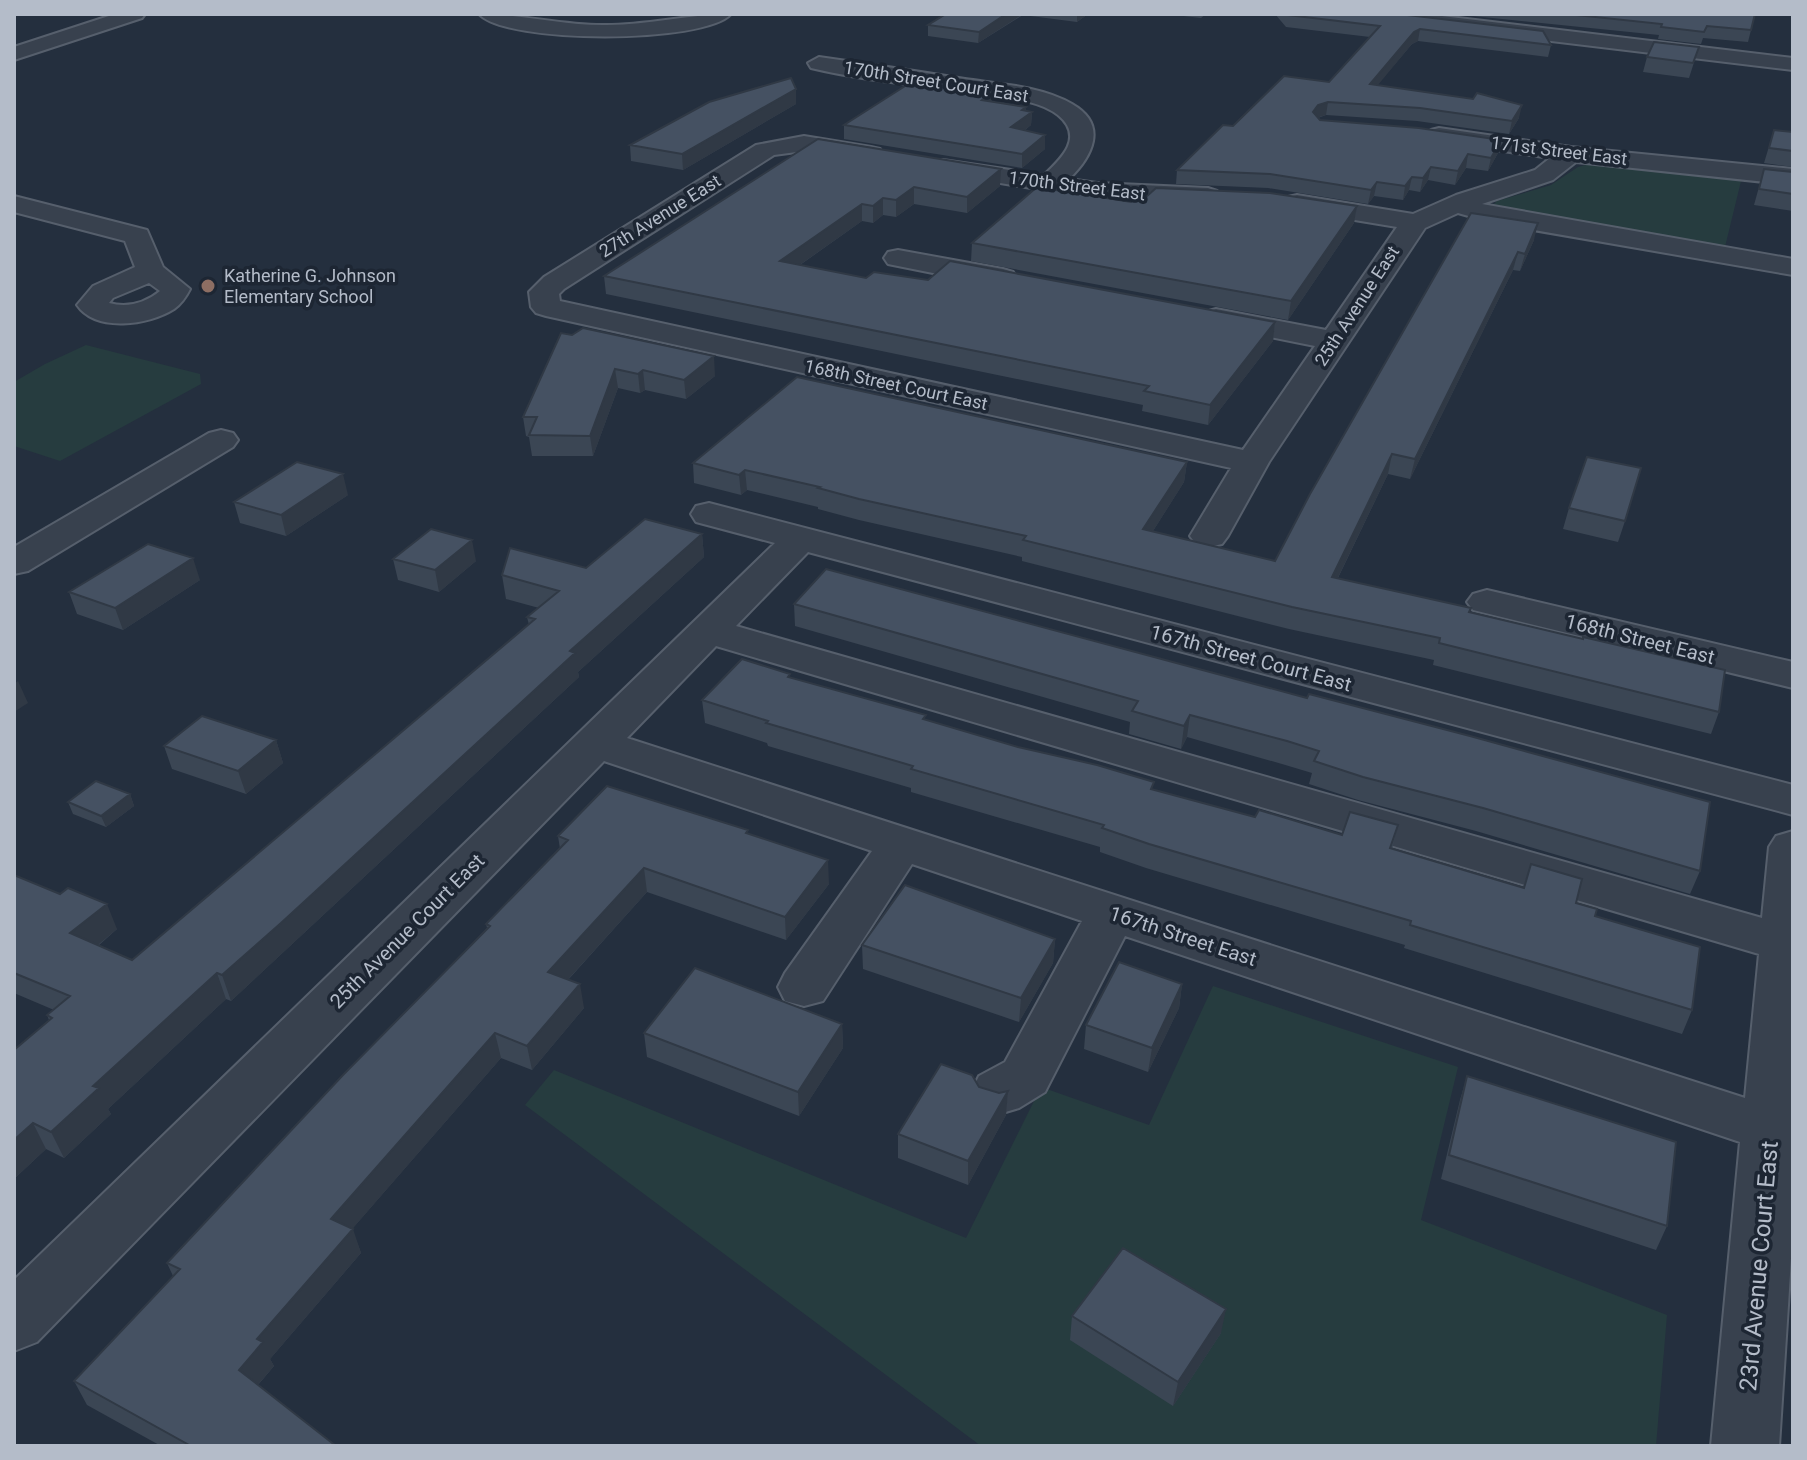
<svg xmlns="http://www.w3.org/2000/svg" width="1807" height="1460" font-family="Roboto,sans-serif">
  <rect width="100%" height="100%" fill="#242f3e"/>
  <path fill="#263c3f" d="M1589 164 1742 177 1724 251 1495 209 1493 205 1497 201 1551 185 1578 167Z
    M86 345 200 374 201 384 60 461 14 446V382L45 364Z
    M1213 986 1458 1067 1421 1220 1667 1315 1656 1446H981L525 1105 554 1070 966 1238 1041 1087 1149 1125Z"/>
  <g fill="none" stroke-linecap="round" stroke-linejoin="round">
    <defs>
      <path id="minor" d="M115 14H145L142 18 14 60V47Z
        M479 14C520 14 560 25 602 25 646 26 688 14 731 14 704 44 506 44 479 14Z
        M1366 14H1425L1793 58V70L1376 20Z
        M819 57C868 64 916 71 965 79 999 84 1041 86 1072 104 1109 125 1092 157 1069 179L1097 183 1208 188 1217 191 1221 196 1217 201 1208 204 1097 199 934 172 931 167 934 162 943 160 1044 175C1061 159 1085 137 1058 115 1038 99 1001 97 976 93 922 85 865 81 811 68L808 63Z
        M1439 128 1571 147 1793 169V185L1576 162 1553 180 1482 204 1793 259V275L1493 223 1458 213 1425 228 1269 462 1228 536 1222 544 1209 547 1196 544 1190 536 1231 468 546 316 536 313 531 307 529 292 544 277 756 145 804 136 871 147 880 149 883 154 880 159 871 161 804 151 774 155 564 289 559 294 560 301 1243 450 1315 346 1205 324 1201 318 1205 312 1216 309 1326 330 1397 227 1288 209 1284 203 1288 197 1297 195 1413 214 1456 195 1535 170 1550 158 1431 140 1427 135 1431 130Z
        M14 196 147 230 163 267 190 289C186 297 181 304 174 309 149 325 96 333 77 305L93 286 135 267 125 241 14 212ZM149 283 160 291C145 303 128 308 109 303L113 298Z
        M898 250 1003 269 1013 272 1017 278 1013 284 1003 287 888 264 884 258 888 252Z
        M221 430 233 433 238 440 233 447 28 571 14 574V547L209 433Z
        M709 503 1793 785V815L808 552 736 626 1762 918 1769 847 1776 836 1793 831V1227L1779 1446H1711L1740 1142 1125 936 1045 1092 1019 1108 999 1114 979 1108 971 1092 979 1076 1005 1062 1082 921 912 864 823 1001 804 1006 785 1001 778 987 785 973 872 851 604 761 37 1342 14 1351V1280L775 543 696 522 691 514 696 506ZM716 646 1759 954 1745 1098 627 738Z
        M1487 590 1793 662V688L1473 610 1467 602 1473 594Z"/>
    </defs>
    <use href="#minor" stroke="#565f6c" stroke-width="4"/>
    <use href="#minor" fill="#38414e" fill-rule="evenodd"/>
  </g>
  <path fill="#3b4654" d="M946 14H1088L1077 22 1023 15 978 43 928 36V25Z
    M1166 14H1206L1201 18Z
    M1275 14H1399L1551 45 1548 57 1418 41 1412 44 1377 85 1519 118 1509 134 1417 121 1326 115 1318 118 1320 120 1501 140 1498 153 1488 171 1466 168 1455 185 1428 180 1420 192 1409 190 1403 200 1374 196 1368 204 1268 188 1176 184 1177 170 1233 126 1329 82 1370 37 1286 27Z
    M1454 14H1755L1748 42 1703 38 1701 44 1658 39 1659 35Z
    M1699 47 1689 78 1643 72 1647 57Z
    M796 89V104L683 170 631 161 630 145Z
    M992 92V102L1026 107V111L1032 112 1031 125 1025 130 1045 135V149L1022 168 844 139V125Z
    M1774 130 1793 132V167L1764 163Z
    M818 139 1000 186 967 213 914 204 896 217 883 215 873 223 862 221 800 265 866 278 928 280 1275 322 1273 341 1208 425 1142 411 1143 405 606 294 604 276Z
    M1764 169 1793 172V211L1754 205Z
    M1146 197 1357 206 1354 223 1288 320 971 261 972 243Z
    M1471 213 1534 240 1520 271 1513 270 1410 479 1388 474 1338 578 1470 612 1719 712 1711 734 1433 665 1434 660 1289 629 1022 561V557L859 520 818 509V507L747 490 741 495 694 483 693 463 1187 462 1184 482 1153 531 1275 561Z
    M561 333 715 376 686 399 645 390 640 393 618 388 593 456H532L529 437 526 436 523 417Z
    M348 495 286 536 240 523 234 502Z
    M1569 508 1625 521 1618 542 1563 529Z
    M702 534 704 557 578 672 579 677 231 1001 226 999 108 1109 111 1114 64 1158 46 1149 14 1179V1050L49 1020 47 1015 54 1010 14 993V875L117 929 98 946 132 960 529 625 527 617 539 608 506 599 502 575 586 568Z
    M393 559 476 561 439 592 398 580Z
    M826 569 1700 871 1690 894 1476 831 1358 800 1309 784 1312 773 1282 764 1187 737 1181 749 1129 734 1130 722 795 626 794 604Z
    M200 580 123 630 77 614 69 592Z
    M791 678 1154 790 1255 817 1342 835 1398 825 1392 849 1523 887 1531 864 1576 903 1595 916 1692 1010 1682 1034 1404 948 1405 945 1146 868 1100 852V847L911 792V788L768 746 767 743 705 723 702 700Z
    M276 740 283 763 246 794 172 769 164 746Z
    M130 794 134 806 106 827 73 814 68 802Z
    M749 834 829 884 786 940 647 892 568 980 584 1008 532 1070 501 1058 352 1229 361 1253 270 1359 274 1366 258 1385 336 1446H161L87 1405 74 1381 173 1276 167 1263 487 928 486 924 560 849 558 836Z
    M1055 939 1053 963 1019 1022 863 969 862 945Z
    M1182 984 1179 1008 1148 1072 1084 1049 1086 1025Z
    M842 1024 843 1048 799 1116 647 1057 644 1033Z
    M1467 1076 1667 1226 1656 1250 1441 1179 1460 1100Z
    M979 1087 999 1093 1008 1091 1006 1115 968 1185 898 1158V1134Z
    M1072 1316 1221 1333 1173 1406 1070 1340Z"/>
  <path fill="#303945" d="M1006 14H1023L978 43 979 32Z
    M1077 14H1088L1077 22Z
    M1420 29 1418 41 1412 44 1368 97 1370 84 1414 32Z
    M796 89V104L683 170 682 154Z
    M992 92V106L982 100Z
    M1328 102 1326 115 1316 118 1313 112 1318 105Z
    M1522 105 1519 118 1509 134 1512 121Z
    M1026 107 1025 116 1032 112 1031 125 1010 141 1011 127 1022 110Z
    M1045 135V149L1022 168V154Z
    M1501 140 1498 153 1488 171 1491 158Z
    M1468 154 1466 168 1455 185 1458 171Z
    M1431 167 1428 180 1420 192 1423 178Z
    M1001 169 1000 186 967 213V197Z
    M1412 177 1409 190 1403 200 1405 186Z
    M1377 182 1374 196 1368 204 1371 190Z
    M914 187V204L896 217V200Z
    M883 198V215L873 223V206Z
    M862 204V221L781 278 780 261Z
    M1357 206 1354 223 1288 320 1291 301Z
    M1538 223 1534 240 1520 271 1525 254Z
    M1518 252 1513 270 1410 479 1415 459Z
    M1275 322 1273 341 1208 425 1210 405Z
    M714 356 715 376 686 399 684 380Z
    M615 369 618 388 593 456 590 436Z
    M643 370 645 390 640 393 638 374Z
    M1392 454 1388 474 1328 598 1332 577Z
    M1187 462 1184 482 1141 550 1143 529Z
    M745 470 747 490 741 495 739 475Z
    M343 474 348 495 286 536 281 515Z
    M702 534 704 557 578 672 579 677 231 1001 222 975 570 651Z
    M472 540 476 561 439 592 435 570Z
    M193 558 200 580 123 630 115 608Z
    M18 681 28 703 14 712V684Z
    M1190 715 1187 737 1181 749 1184 726Z
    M276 740 283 763 246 794 238 771Z
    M130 794 134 806 106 827 101 816Z
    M828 860 829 884 786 940 785 917Z
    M644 868 647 892 553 996 548 972Z
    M107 904 117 929 81 959 70 933Z
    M1055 939 1053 963 1019 1022 1021 998Z
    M217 973 226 999 108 1109 111 1114 64 1158 51 1132 93 1086Z
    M580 984 584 1008 532 1070 527 1046Z
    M1182 984 1179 1008 1148 1072 1152 1048Z
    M842 1024 843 1048 799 1116 798 1092Z
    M495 1033 501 1058 340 1243 331 1219Z
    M1008 1091 1006 1115 968 1185V1161Z
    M33 1123 46 1149 14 1179V1140Z
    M353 1229 361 1253 270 1359 274 1366 250 1394 239 1370 257 1339Z
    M1226 1309 1221 1333 1173 1406 1178 1382Z"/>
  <path fill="#455162" stroke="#303945" stroke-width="2" d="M946 14H1006L979 32 928 25Z
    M1287 14H1399L1543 31 1551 45 1420 29 1414 32 1370 84 1473 99 1477 93 1522 105 1512 121 1420 108 1328 102 1318 105 1313 112 1320 120 1419 128 1501 140 1491 158 1468 154 1458 171 1431 167 1423 178 1412 177 1405 186 1377 182 1371 190 1270 174 1177 170 1223 125 1233 126 1284 76 1329 82 1380 26 1288 15Z
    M1567 14H1755L1751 30 1707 26 1704 32 1661 27 1662 24Z
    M1654 42 1699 47 1693 63 1647 57Z
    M791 78 796 89 682 154 630 145 709 102Z
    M913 81 992 92 982 100 1026 107 1022 110 1032 112 1011 127 1045 135 1022 154 844 125Z
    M1774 130 1793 132V151L1769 148Z
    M818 139 1001 169 967 197 914 187 896 200 883 198 873 206 862 204 780 261 866 278 874 272 928 280 950 261 1275 322 1210 405 1144 391 1149 386 604 276Z
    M1764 169 1793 172V194L1759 189Z
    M1037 187 1131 202 1137 196 1146 197 1156 188 1270 193 1357 206 1291 301 972 243Z
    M1471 213 1538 223 1525 254 1518 252 1415 459 1392 454 1332 577 1471 608 1469 612 1583 639V637L1725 670 1719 712 1439 643 1440 638 1292 607 1023 540 1026 536 859 499 818 488 820 487 745 470 739 475 693 463 797 377 1187 462 1143 529 1275 561 1310 494Z
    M583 328 714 356 684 380 643 370 638 374 615 369 590 436 529 435 537 417H523L561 333 572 335Z
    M1587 457 1641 468 1625 521 1569 508Z
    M297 462 343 474 281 515 234 502Z
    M645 519 702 534 570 651 575 653 281 923 222 975 217 973 93 1086 99 1088 51 1132 33 1123 14 1140V1050L52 1018 47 1015 70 996 14 973V875L60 894 68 888 107 904 70 933 132 960 535 619 527 617 559 591 502 575 510 548 586 568Z
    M431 529 472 540 435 570 393 559Z
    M148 544 193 558 115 608 69 592Z
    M826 569 1307 698 1309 694 1470 736 1710 802 1700 871 1483 808 1363 777 1314 761 1319 751 1287 741 1190 715 1184 726 1132 711 1138 701 794 604Z
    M742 659 790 674 788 677 926 715 923 719 1018 747 1097 765 1154 782 1151 789 1255 817 1259 810 1342 835 1350 812 1398 825 1390 848 1524 888 1531 864 1582 879 1576 903 1597 909 1595 916 1700 947 1692 1010 1410 925 1411 921 1149 844 1102 828 1104 825 911 769 913 766 766 723 768 721 702 700Z
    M202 716 276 740 238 771 164 746Z
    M96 781 130 794 101 816 68 802Z
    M607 786 748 830 746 833 828 860 785 917 644 868 548 972 580 984 527 1046 495 1033 331 1219 353 1229 257 1339 263 1342 239 1370 336 1446H191L74 1381 180 1269 167 1263 343 1075 490 926 486 924 568 840 558 836Z
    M905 885 1055 939 1021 998 862 945Z
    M1119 962 1182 984 1152 1048 1086 1025Z
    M695 968 842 1024 798 1092 644 1033Z
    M941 1064 972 1075 979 1087 999 1093 1008 1091 968 1161 898 1134Z
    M1467 1076 1676 1142 1667 1226 1449 1155Z
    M1123 1248 1226 1309 1178 1382 1072 1316Z"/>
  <circle fill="#8d6e63" stroke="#1d2633" stroke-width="3" cx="208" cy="286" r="8"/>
  <g text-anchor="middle" stroke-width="7" stroke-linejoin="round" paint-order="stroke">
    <g font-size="18" fill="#b4bcc9" stroke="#1d2633">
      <text transform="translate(936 82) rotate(9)" y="6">170th Street Court East</text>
      <text transform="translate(1559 151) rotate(7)" y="6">171st Street East</text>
      <text transform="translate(1077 186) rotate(7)" y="6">170th Street East</text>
      <text transform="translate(660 216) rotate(-32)" y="6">27th Avenue East</text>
      <text transform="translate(1357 306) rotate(-57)" y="6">25th Avenue East</text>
      <text transform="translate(896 385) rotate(12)" y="6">168th Street Court East</text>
    </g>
    <g font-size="18" fill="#b4bcc9" stroke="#1d2633" text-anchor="start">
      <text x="224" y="282">Katherine G. Johnson<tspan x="224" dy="21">Elementary School</tspan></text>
    </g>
    <g font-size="20" fill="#b4bcc9" stroke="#1d2633">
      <text transform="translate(1640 639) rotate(14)" y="7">168th Street East</text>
      <text transform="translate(1251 658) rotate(15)" y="7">167th Street Court East</text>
      <text transform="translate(407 931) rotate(-45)" y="7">25th Avenue Court East</text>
      <text transform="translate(1183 936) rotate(18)" y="7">167th Street East</text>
    </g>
    <g font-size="24" fill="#b4bcc9" stroke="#1d2633">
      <text transform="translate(1759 1266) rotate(-85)" y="8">23rd Avenue Court East</text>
    </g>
  </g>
  <rect width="1807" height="1460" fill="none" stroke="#b4bcc9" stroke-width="32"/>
</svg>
